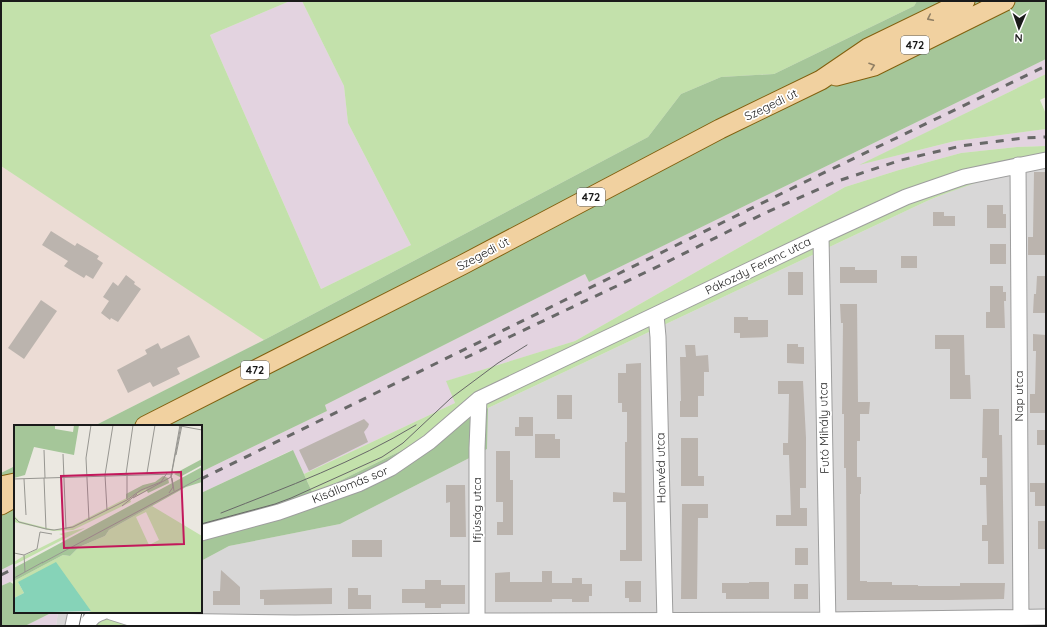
<svg xmlns="http://www.w3.org/2000/svg" width="1047" height="627" font-family="Quicksand,sans-serif">
  <rect width="100%" height="100%" fill="#ebe8e1"/>
  <path fill="#d8d7d7" d="M1046 167V626H162L161 612H201V561L229 546 340 524 487 449 488 408 927 201 967 185 1030 169Z
    M58 612H66L99 626H56Z"/>
  <path fill="#e3d3e0" d="M290 1H302L344 86 348 123 411 245 321 289 210 35Z
    M1046 59V74L862 164 955 141 1046 129V146L1017 147 961 153 899 170 845 187 575 341 447 381 455 403 304 474 292 450 201 493V472L327 411 325 405 585 274 589 282Z
    M15 563V580L1 586V570Z
    M53 612H58L56 626H25Z"/>
  <path fill="#ecdcd5" d="M1 166 161 271 264 340 94 426H15V466L1 473Z"/>
  <path fill="#c3e1ab" d="M1 1H290L210 35 321 289 411 245 348 123 344 86 302 1H917L914 6 774 74 721 77 681 94 648 137 264 340 1 166Z
    M1046 74V97L1040 100 1046 114V129L955 141 859 165Z
    M1046 146V167C1005 171 965 186 927 201L488 408 313 494 304 474 455 403 446 381 575 341 845 187 899 170 961 153 1017 147Z
    M66 612H161L162 626H99Z"/>
  <path fill="#a5c699" d="M917 1H1046V59L589 282 585 274 325 405 327 411 201 472V426H94L264 340 648 137 681 94 721 77 774 74 914 6Z
    M488 408 487 449 340 524 229 546 201 561V493L293 450 313 494Z
    M15 466V563L1 570V473Z
    M10 582 15 585V612H53L25 626H1V586Z"/>
  <path fill="#bbb4ae" d="M1034 172H1046V255H1028V237H1033Z
    M987 205H1003V214H1006V228H987Z
    M933 212H944V216H955V226H933Z
    M51 231 75 246 77 243 99 256 97 259 103 263 93 279 86 275 84 278 64 266 68 261 42 245Z
    M990 244H1006V264H990Z
    M901 256H917V268H901Z
    M840 267H855V270H877V283H840Z
    M788 272H803V295H788Z
    M126 275 135 282 134 284 141 289 118 322 111 318 110 320 101 313 109 301 103 297 113 282 118 286Z
    M1037 276H1046V313H1033L1034 294H1036Z
    M990 286H1003V292H1006V301H1004L1005 328H986V312H990Z
    M41 300 57 311 24 359 8 348Z
    M840 304H857L858 402H870L869 414H860V441H857V477H861V494H860V581H867V582H892V585H918V586H960V583H1005L1004 599 948 600H847L846 468H844V414H842L843 323H841Z
    M734 317H748V320H768V337L740 338V333H734Z
    M1033 334 1046 335V413H1030V394H1035L1036 351H1033Z
    M189 335 200 357 177 368 180 374 153 387 150 382 128 393 117 370 147 354 145 350 158 343 161 349Z
    M935 335H964L965 375H970L971 399H950V349H935Z
    M787 344H798V347H804V364L787 363Z
    M685 345H695L696 356 708 355 709 372H704V396H698V417H680V401H681L680 357H686Z
    M641 363 642 561H620V550H626V502H613V492L625 493V442H627V412H622V403H618V373H626V364Z
    M778 381H803L806 438V488H800V508H807V526H776V515H791L789 455H783V443H788L789 394H778Z
    M557 395H572V419H557Z
    M983 409H999V435H1002L1004 564H988V541H982V525H987L986 485H980V477H987V458H982Z
    M519 417H533V436H515V427H519Z
    M364 419 369 424 368 427 364 432 368 442 309 471 299 450Z
    M1037 430H1046V445H1037Z
    M535 434H555V439H560V458H535Z
    M681 438H698V476H704V486H681Z
    M496 451H510V480H513V535H497V522H503V502H496Z
    M1030 483H1046V506H1035V492H1030Z
    M446 485H465L466 537H450V502L446 503Z
    M682 504H708V518H698L697 599H681Z
    M1038 521H1046V549H1038Z
    M352 540H382V557H352Z
    M795 548H808V565H795Z
    M221 570 240 587V605H213V591H220Z
    M542 571H552V583H572V578H582V584H592V596H589V602H572V599H552V602H495V573L510 572V582H542Z
    M425 580H441V585H465V604H441V608H425V603H402V589H425Z
    M625 581H641V602H629V598H625Z
    M749 582H769V599H726V593H722V583H749Z
    M794 584H808V599H794Z
    M332 588V604L264 605V599H260V590Z
    M348 588H358V595H371V609H348Z"/>
  <g fill="none" stroke-linecap="round" stroke-linejoin="round">
    <defs>
      <path id="minor" d="M1018 165 1021 626
        M821 236 828 626
        M656 315 658 337 665 621 664 626
        M201 533 279 512 358 484 391 468 429 442 479 399 821 236 906 197 964 177 1046 160
        M111 612 130 618 153 621 295 623 482 621 828 620 1046 617
        M477 621V448L479 399
        M73 626 76 612
        M87 626C90 618 95 614 103 612"/>
      <path id="major" d="M836 76 874 66 1005 1
        M145 426 462 265 720 129 821 80 868 48 965 1
        M1 486 15 483
        M1 505 15 497"/>
    </defs>
    <use href="#minor" stroke="#9e9e9e" stroke-width="17"/>
    <use href="#major" stroke="#82600f" stroke-width="21"/>
    <use href="#minor" stroke="#fff" stroke-width="15"/>
    <use href="#major" stroke="#f1d1a0" stroke-width="19"/>
    <path stroke="#686868" stroke-width="1" d="M221 513C287 487 355 462 416 425
      M201 524 275 504 291 498 382 457 403 443 451 398 498 363 527 345
      M79 626 82 612"/>
    <path stroke="#686868" stroke-width="3" stroke-dasharray="8 8" stroke-linecap="butt" d="M465 358 661 265 765 213 835 182 901 160 961 146 1023 138 1046 137
      M201 479 811 179 1046 66
      M1 575 15 568"/>
  </g>
  <defs><path id="oneway-chevron" d="M-2-3.5L2.5 0L-2 3.5" fill="none" stroke-width="1.6" stroke-linecap="round" stroke-linejoin="round"/></defs>
  <g stroke="#907f64">
    <use href="#oneway-chevron" transform="translate(930 18) rotate(154)"/>
    <use href="#oneway-chevron" transform="translate(872 66) rotate(-19)"/>
  </g>
  <g text-anchor="middle" stroke-width="3.5" stroke-linejoin="round" paint-order="stroke">
    <g fill="#fff" stroke="#5f5f5f" stroke-width="1">
      <rect x="901" y="36" width="28" height="18" rx="3"/>
      <rect x="577" y="188" width="28" height="18" rx="3"/>
      <rect x="241" y="361" width="28" height="18" rx="3"/>
    </g>
    <g font-size="11" font-weight="bold" fill="#1a1a1a">
      <text x="915" y="49">472</text>
      <text x="591" y="201">472</text>
      <text x="255" y="374">472</text>
    </g>
    <g font-size="12" fill="#1a1a1a" stroke="#fff">
      <text transform="translate(771 105) rotate(-26)" y="4">Szegedi út</text>
      <text transform="translate(483 254) rotate(-28)" y="4">Szegedi út</text>
      <text transform="translate(758 266) rotate(-26)" y="4">Pákozdy Ferenc utca</text>
      <text transform="translate(1019 396) rotate(-90)" y="4">Nap utca</text>
      <text transform="translate(824 428) rotate(-91)" y="4">Futó Mihály utca</text>
      <text transform="translate(661 468) rotate(-91)" y="4">Honvéd utca</text>
      <text transform="translate(350 485) rotate(-22)" y="4">Kisállomás sor</text>
      <text transform="translate(477 510) rotate(-90)" y="4">Ifjúság utca</text>
    </g>
  </g>
  <g transform="translate(14 425)">
    <rect width="188" height="188" fill="#ebe8e1"/>
    <path d="M132 63 133 66 116 74 117 77 59 105 39 106 0 97V90L5 96 41 105 58 101ZM138 81 188 111V188H73L77 186 4 157 10 168 0 173V156L49 130 56 131 65 122 91 111 95 105ZM132 87 145 115 135 120 122 92ZM71 103 0 140V137L8 132 50 111 45 109Z" fill="#c3e1ab" fill-rule="evenodd"/>
    <path d="M0 0H41V4L59 7 60 0H65L60 30 20 22 11 50 0 53ZM188 34V40L166 52 160 49ZM188 42V57L172 62 138 81 95 105 91 111 65 122 56 131 49 130 0 156V143ZM149 51 154 53 155 58 134 68 132 64 112 74V69L129 60 141 57Z" fill="#a5c699"/>
    <path d="M42 137 77 186 0 188V173L10 168 4 157Z" fill="#86d3b8"/>
    <path fill="none" stroke="#979691" stroke-width="1" d="M161 0 188 5M30 25 31 53M49 29 52 104M162 30 168 0M133 48 141 0M112 49 119 0M113 49V74M30 53 32 104M158 53 160 66M0 54 159 49M10 54 12 90M155 68 159 62 157 51 166 0M119 73 157 52 167 0M108 81 123 69M93 85 91 50 99 0M0 92 5 97 32 104 40 105 59 102 113 75 127 65 147 57 153 48M75 95 72 33 77 0M0 128 10 130 11 147M10 130 23 124 26 107 38 109M28 138 188 52M0 153 29 137"/>
    <path fill="#c2185b" fill-opacity="0.15" stroke="#c2185b" stroke-width="2" d="M167 47 170 119 50 123 47 51Z"/>
    <rect width="188" height="188" fill="none" stroke="#1a1a1a" stroke-width="2"/>
  </g>
  <rect width="1047" height="627" fill="none" stroke="#1a1a1a" stroke-width="4"/>
  <g transform="translate(1019 28) rotate(182)" stroke="#ffffff" stroke-width="3" paint-order="stroke">
  <path d="M0-3L7 15L0 10L-7 15Z" fill="#1a1a1a"/>
  <text y="-6" font-size="11" font-weight="bold" text-anchor="middle" fill="#1a1a1a">N</text>
  </g>
</svg>
